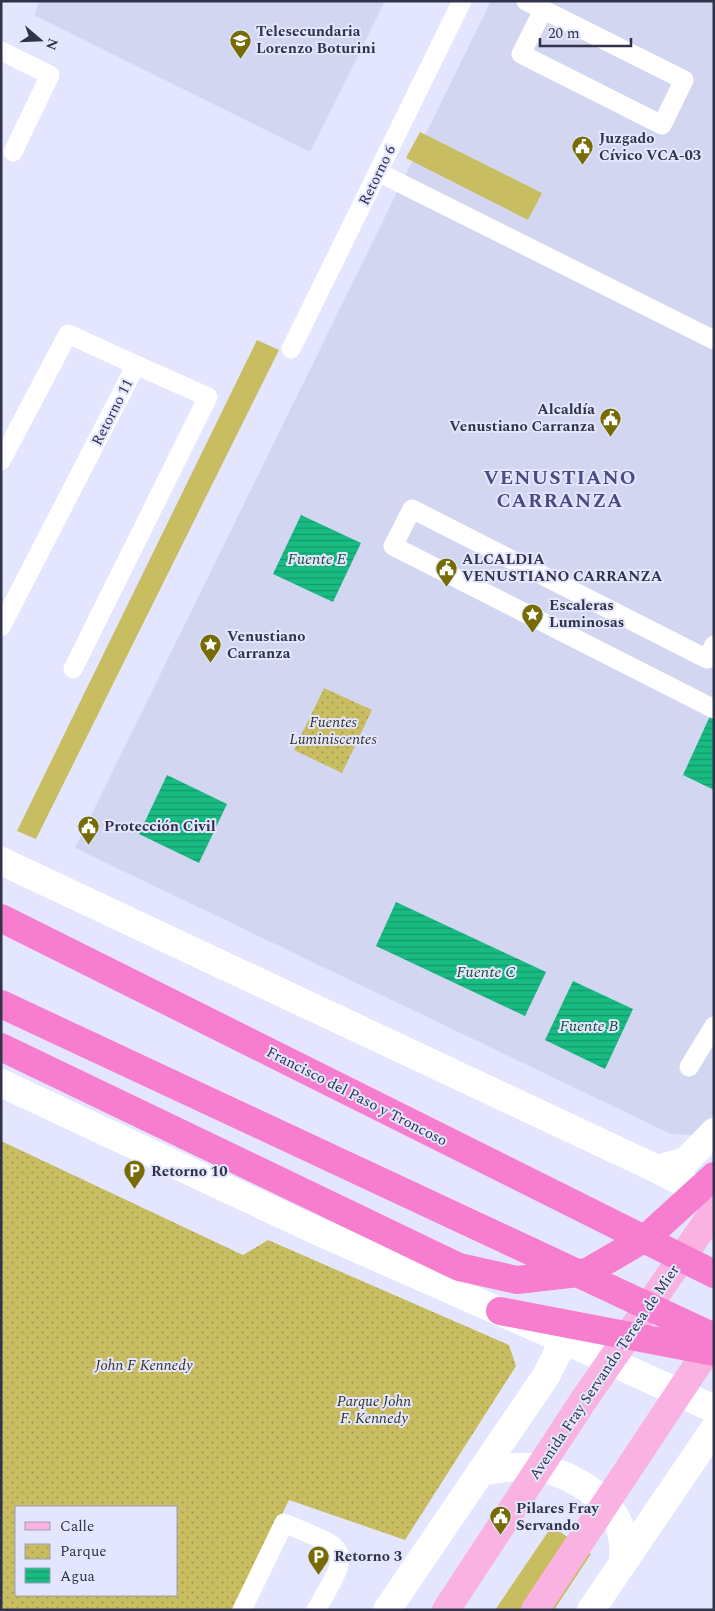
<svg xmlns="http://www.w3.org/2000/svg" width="715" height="1611" font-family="Spectral,serif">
  <defs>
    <pattern id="park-dots" width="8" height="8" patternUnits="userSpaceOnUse" patternTransform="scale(1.25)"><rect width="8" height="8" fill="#c9bd62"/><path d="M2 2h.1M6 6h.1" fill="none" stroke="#a49a53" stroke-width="1.8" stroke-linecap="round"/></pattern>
    <pattern id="water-rules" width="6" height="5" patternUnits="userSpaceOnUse" patternTransform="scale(1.25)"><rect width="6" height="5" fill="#18bb81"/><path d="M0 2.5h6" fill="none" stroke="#16996c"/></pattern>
  </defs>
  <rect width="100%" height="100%" fill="#e3e6fe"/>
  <path fill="#d3d6f1" d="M40 1H385L310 152 34 15Z
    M491 1H714V1115L691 1135 671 1134 75 848Z"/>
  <path fill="url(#park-dots)" fill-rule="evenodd" d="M324 688 372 710 342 773 294 750Z
    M1 1141 243 1255 268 1240 509 1345 516 1366 405 1540 289 1500 235 1610H1ZM16 1507H176V1595H16Z"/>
  <path fill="#c9bd62" d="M420 132 542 193 528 220 406 158Z
    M257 340 279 350 36 839 17 831Z
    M552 1526 591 1554 554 1610H495Z"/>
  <path fill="url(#water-rules)" d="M301 515 361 543 333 602 273 574Z
    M710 716 714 717V790L683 775Z
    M167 775 227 804 199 863 139 834Z
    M396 902 546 972 525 1016 376 946Z
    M573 981 633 1009 605 1069 545 1040Z"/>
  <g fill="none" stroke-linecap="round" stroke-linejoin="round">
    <path stroke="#fff" stroke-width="19" d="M526 1 684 80 662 125 521 54 543 10
      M1 51 50 75 13 152
      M378 172 714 340
      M291 349 462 1
      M1 461 68 334 136 365 1 627
      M714 645 707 659 412 509 393 546 714 709
      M73 669 208 397 136 365
      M689 1067 714 1026
      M242 1610 284 1523C349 1551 354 1545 316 1610"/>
    <path stroke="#fff" stroke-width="28" d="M1 861 657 1169 714 1199
      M1 1083 315 1230 564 1340 714 1409
      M657 1169 686 1161 714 1132
      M480 1472C497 1469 514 1466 531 1467 561 1469 602 1491 617 1520 623 1531 624 1549 623 1561
      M387 1610 546 1376 564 1340
      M591 1610 714 1429"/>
    <path stroke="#fab2e2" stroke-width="28" d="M446 1610 583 1401 714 1211
      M535 1610 714 1340"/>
    <path stroke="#f77ece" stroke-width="28" d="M1 918 714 1274
      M1 1004 714 1337
      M1 1047 459 1267 517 1280 587 1272 647 1237 714 1176
      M500 1311 714 1352"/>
  </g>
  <defs>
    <symbol id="school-pin" viewBox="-11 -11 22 30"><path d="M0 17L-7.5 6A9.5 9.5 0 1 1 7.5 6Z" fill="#776b04" stroke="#e3e6fe"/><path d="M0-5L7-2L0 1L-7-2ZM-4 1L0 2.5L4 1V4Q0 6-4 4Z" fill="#fff"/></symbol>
    <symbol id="civic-pin" viewBox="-11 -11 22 30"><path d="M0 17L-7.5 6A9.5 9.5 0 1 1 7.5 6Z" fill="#776b04" stroke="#e3e6fe"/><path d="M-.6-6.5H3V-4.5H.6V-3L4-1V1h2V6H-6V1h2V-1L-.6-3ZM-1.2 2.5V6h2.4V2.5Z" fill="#fff"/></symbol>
    <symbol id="sight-pin" viewBox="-11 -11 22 30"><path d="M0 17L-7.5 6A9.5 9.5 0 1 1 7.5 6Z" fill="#776b04" stroke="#e3e6fe"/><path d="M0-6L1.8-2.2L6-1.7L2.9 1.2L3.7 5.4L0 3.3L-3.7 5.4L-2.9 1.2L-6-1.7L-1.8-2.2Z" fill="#fff"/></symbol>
    <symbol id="parking-pin" viewBox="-11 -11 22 30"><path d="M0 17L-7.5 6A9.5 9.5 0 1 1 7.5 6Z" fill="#776b04" stroke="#e3e6fe"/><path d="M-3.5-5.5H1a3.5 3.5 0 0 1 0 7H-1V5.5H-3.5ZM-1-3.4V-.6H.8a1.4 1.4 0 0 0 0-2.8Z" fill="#fff"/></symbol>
  </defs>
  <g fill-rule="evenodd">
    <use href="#school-pin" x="228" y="28" width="25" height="34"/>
    <use href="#civic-pin" x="570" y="134" width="25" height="34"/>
    <use href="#civic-pin" x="598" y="406" width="25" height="34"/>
    <use href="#civic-pin" x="434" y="556" width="25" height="34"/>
    <use href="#sight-pin" x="520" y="602" width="25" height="34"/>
    <use href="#sight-pin" x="198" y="632" width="25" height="34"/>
    <use href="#civic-pin" x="76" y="814" width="25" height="34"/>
    <use href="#parking-pin" x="122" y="1158" width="25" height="34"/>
    <use href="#civic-pin" x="488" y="1504" width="25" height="34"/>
    <use href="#parking-pin" x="306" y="1544" width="25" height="34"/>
  </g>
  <g text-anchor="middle" stroke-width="4" stroke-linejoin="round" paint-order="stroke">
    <g font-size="15" font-weight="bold" fill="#31334a" stroke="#e3e6fe" text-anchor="start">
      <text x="256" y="36">Telesecundaria<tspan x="256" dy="17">Lorenzo Boturini</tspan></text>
      <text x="599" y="143">Juzgado<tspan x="599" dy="17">Cívico VCA-03</tspan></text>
      <text x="595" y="414" text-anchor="end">Alcaldía<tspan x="595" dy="17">Venustiano Carranza</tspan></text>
      <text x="462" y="564">ALCALDIA<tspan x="462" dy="17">VENUSTIANO CARRANZA</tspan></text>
      <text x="549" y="610">Escaleras<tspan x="549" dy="17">Luminosas</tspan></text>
      <text x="227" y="641">Venustiano<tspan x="227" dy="17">Carranza</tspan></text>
      <text x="104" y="831">Protección Civil</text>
      <text x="151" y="1176">Retorno 10</text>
      <text x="516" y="1513">Pilares Fray<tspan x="516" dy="17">Servando</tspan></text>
      <text x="334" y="1561">Retorno 3</text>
    </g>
    <g font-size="15" fill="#31334a" stroke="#e3e6fe">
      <text transform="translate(377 175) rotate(-64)" y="5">Retorno 6</text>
      <text transform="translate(112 412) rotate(-63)" y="5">Retorno 11</text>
      <text transform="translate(357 1096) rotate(27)" y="5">Francisco del Paso y Troncoso</text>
      <text transform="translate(604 1372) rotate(-56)" y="5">Avenida Fray Servando Teresa de Mier</text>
    </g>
    <g font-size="15" font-style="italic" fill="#37341e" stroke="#e3e6fe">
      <text x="333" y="727">Fuentes<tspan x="333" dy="17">Luminiscentes</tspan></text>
      <text x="144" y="1370">John F Kennedy</text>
      <text x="374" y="1406">Parque John<tspan x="374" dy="17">F. Kennedy</tspan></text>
    </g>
    <g font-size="16" font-style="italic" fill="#185139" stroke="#e3e6fe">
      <text x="317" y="564">Fuente E</text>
      <text x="486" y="977">Fuente C</text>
      <text x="589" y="1031">Fuente B</text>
    </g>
    <g font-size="20" font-weight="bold" letter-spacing="1" fill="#4a4b7e" stroke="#e3e6fe">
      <text x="560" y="484">VENUSTIANO<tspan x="560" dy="23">CARRANZA</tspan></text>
    </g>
  </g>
  <rect width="715" height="1611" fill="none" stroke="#31334a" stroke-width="5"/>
  <rect x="15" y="1506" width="162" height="90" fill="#e3e6fe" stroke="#9c9eb6"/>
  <rect x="25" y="1522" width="25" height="8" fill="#fab2e2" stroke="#9c9eb6"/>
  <text x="60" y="1531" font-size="15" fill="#31334a">Calle</text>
  <rect x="25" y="1544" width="25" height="15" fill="url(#park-dots)" stroke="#9c9eb6"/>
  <text x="60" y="1556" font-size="15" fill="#31334a">Parque</text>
  <rect x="25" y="1568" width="25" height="15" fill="url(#water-rules)" stroke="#9c9eb6"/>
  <text x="60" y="1581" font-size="15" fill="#31334a">Agua</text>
  <g transform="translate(40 40) rotate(109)" stroke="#e3e6fe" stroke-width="4" paint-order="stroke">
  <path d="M0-4L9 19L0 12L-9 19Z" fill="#31334a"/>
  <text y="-8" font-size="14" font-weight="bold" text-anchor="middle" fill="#31334a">N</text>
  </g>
  <path d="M540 38v8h91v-8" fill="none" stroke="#31334a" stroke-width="2.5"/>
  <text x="548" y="38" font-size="15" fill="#31334a" stroke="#e3e6fe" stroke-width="4" paint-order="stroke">20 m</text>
</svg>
